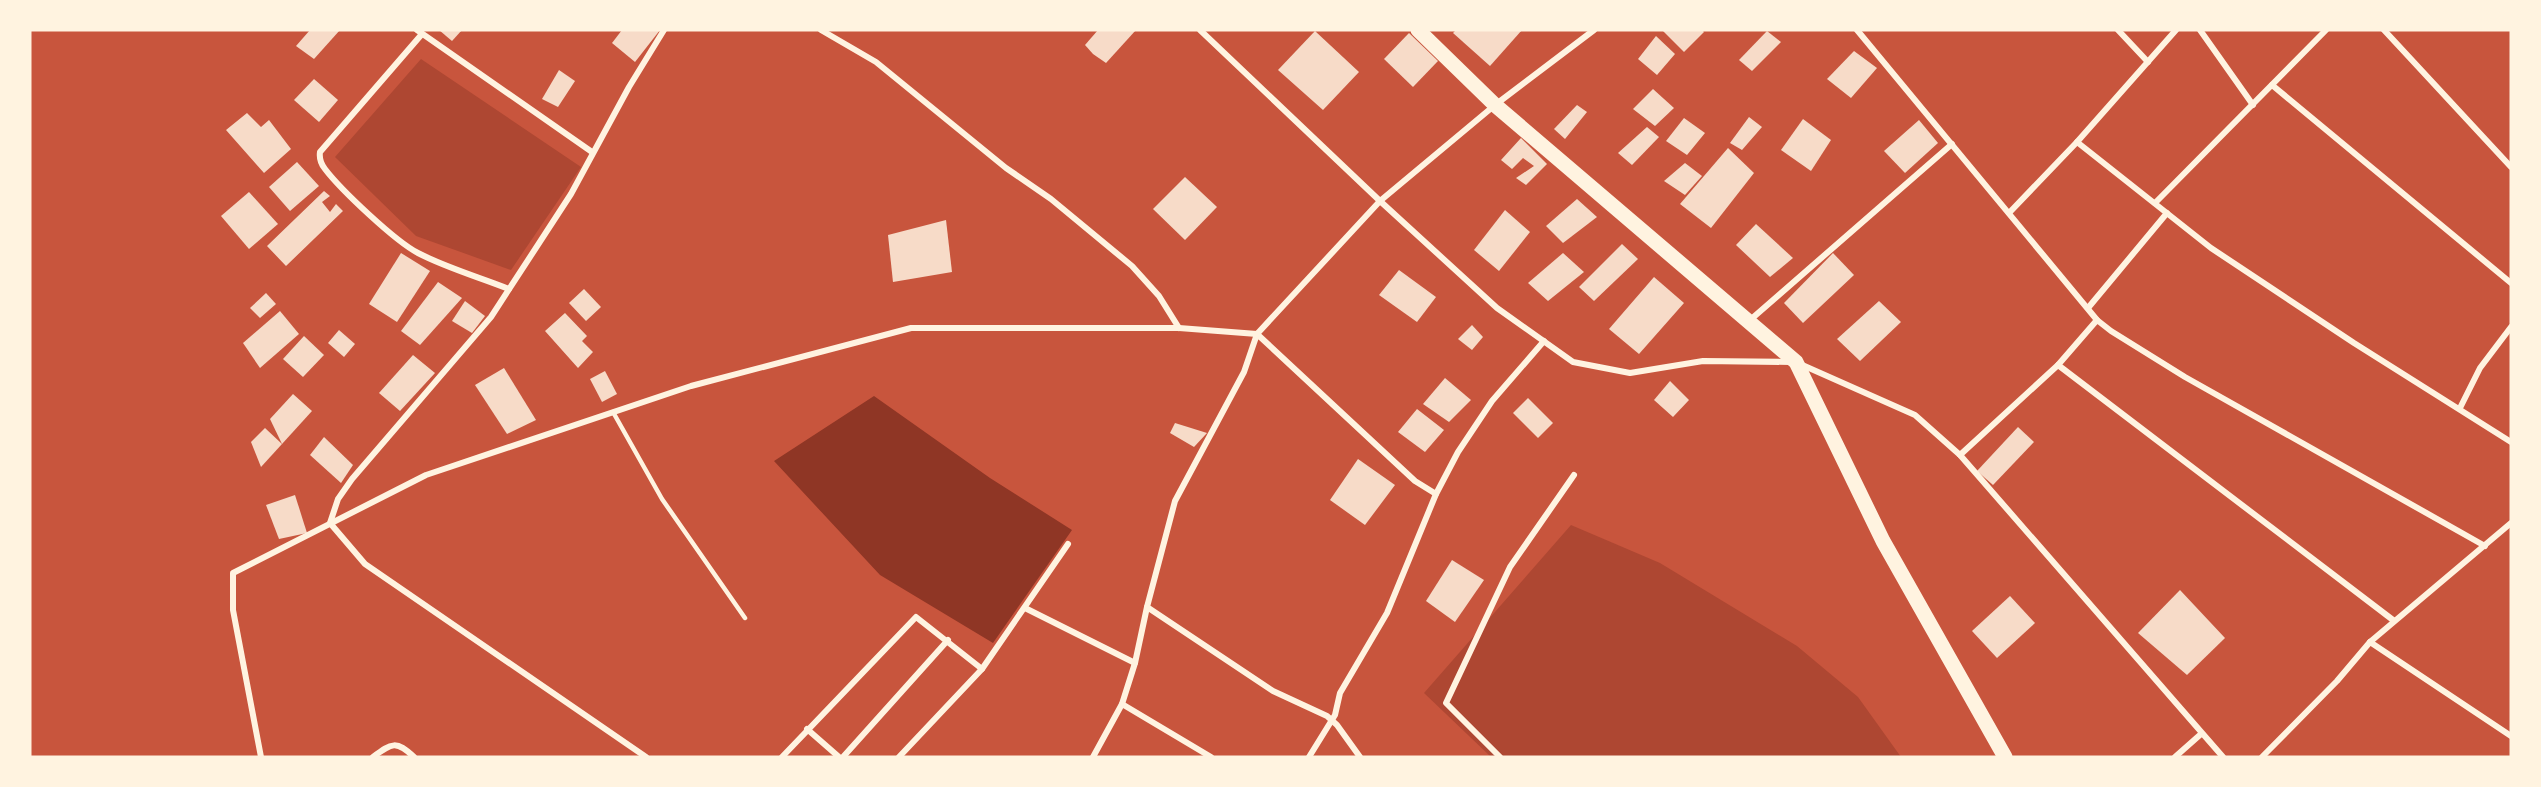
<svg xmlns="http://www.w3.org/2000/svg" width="2541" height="787" viewBox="0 0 2541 787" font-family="Poppins,sans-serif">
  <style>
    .green { fill: #ae4732 }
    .water { fill: #8f3625 }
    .building { fill: #f7dbc8 }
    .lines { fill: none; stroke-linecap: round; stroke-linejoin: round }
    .service { stroke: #fff3e0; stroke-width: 4.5 }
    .minor { stroke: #fff3e0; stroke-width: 6 }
    .primary { stroke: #fff3e0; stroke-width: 15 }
  </style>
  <rect width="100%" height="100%" fill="#c8553d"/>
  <!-- green -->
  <g class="green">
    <path d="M421 59 581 167 511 270 416 236 335 157Z"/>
    <path d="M1571 525 1660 563 1797 646 1858 697 1901 757H1491L1424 693Z"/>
  </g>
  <!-- water -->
  <path class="water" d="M874 396 990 478 1072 530 993 643 880 575 774 461Z"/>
  <!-- building -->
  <g class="building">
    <path d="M310 30H340L314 59 296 46Z"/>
    <path d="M439 30H462L452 41Z"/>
    <path d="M622 30H660L635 62 612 43Z"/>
    <path d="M1098 30H1136L1106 63 1093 54 1085 45Z"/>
    <path d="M1456 30H1522L1490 66 1453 33Z"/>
    <path d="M1662 30H1702L1704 32 1684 52Z"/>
    <path d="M1315 31 1359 72 1323 110 1278 70Z"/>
    <path d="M1767 31 1781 42 1752 71 1739 60Z"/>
    <path d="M1409 33 1438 61 1413 87 1384 59Z"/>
    <path d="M1656 36 1675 54 1657 75 1638 59Z"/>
    <path d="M1854 51 1877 68 1851 98 1827 79Z"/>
    <path d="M559 70 575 81 558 107 542 99Z"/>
    <path d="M314 79 338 100 319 122 294 100Z"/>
    <path d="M1653 89 1674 108 1655 126 1633 109Z"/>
    <path d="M1577 105 1587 112 1565 139 1554 129Z"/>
    <path d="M247 113 261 127 269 120 291 149 264 173 226 130Z"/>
    <path d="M1749 117 1762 127 1742 150 1730 143Z"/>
    <path d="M1684 118 1705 133 1687 155 1666 141Z"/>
    <path d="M1803 119 1831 140 1811 171 1781 150Z"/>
    <path d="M1919 120 1938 143 1905 173 1884 151Z"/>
    <path d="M1647 127 1659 137 1632 165 1618 153Z"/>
    <path d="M1521 138 1547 164 1526 185 1516 178 1534 166 1523 158 1512 169 1501 160Z"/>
    <path d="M1728 148 1754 173 1711 228 1680 204Z"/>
    <path d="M297 162 319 186 290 211 269 187Z"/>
    <path d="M1685 163 1702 176 1685 195 1664 181Z"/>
    <path d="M1185 177 1217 207 1185 240 1153 209Z"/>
    <path d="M324 191 330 196 322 202 330 212 336 204 343 211 286 266 267 246Z"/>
    <path d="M249 192 278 224 249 249 221 216Z"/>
    <path d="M1577 199 1597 217 1563 243 1546 226Z"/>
    <path d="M1505 210 1530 232 1499 271 1474 250Z"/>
    <path d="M946 220 952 272 893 282 888 235Z"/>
    <path d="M1756 224 1793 258 1770 277 1736 245Z"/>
    <path d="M1622 244 1638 259 1594 301 1579 287Z"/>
    <path d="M401 253 430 271 397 322 369 304Z"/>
    <path d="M1563 253 1584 272 1548 301 1528 283Z"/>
    <path d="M1833 253 1854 275 1803 323 1784 303Z"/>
    <path d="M1399 270 1436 297 1417 322 1379 295Z"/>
    <path d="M1654 277 1684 303 1639 354 1609 329Z"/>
    <path d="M438 282 462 298 420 345 401 331Z"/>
    <path d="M584 289 601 307 586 321 569 303Z"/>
    <path d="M266 293 276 304 260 318 250 308Z"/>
    <path d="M465 301 485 316 472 333 452 321Z"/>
    <path d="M1879 301 1901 322 1860 361 1837 339Z"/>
    <path d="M280 311 299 334 260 368 243 343Z"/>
    <path d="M565 313 587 336 582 341 593 352 578 368 545 331Z"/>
    <path d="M1472 325 1483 337 1472 350 1458 339Z"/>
    <path d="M339 330 355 344 344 357 328 343Z"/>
    <path d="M304 336 324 355 303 377 283 359Z"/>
    <path d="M413 355 435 373 400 411 379 393Z"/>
    <path d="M504 368 536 420 507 434 475 385Z"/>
    <path d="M605 371 617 394 602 402 590 379Z"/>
    <path d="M1445 378 1471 400 1449 422 1423 404Z"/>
    <path d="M1670 381 1689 400 1673 417 1654 400Z"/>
    <path d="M293 394 312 411 282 444 270 419Z"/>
    <path d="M1528 398 1553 423 1538 438 1513 413Z"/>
    <path d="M1417 409 1444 430 1425 452 1398 432Z"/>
    <path d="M1175 423 1207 433 1194 447 1170 433Z"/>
    <path d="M2018 427 2034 442 1993 485 1977 471Z"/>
    <path d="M265 428 282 444 261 467 251 442Z"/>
    <path d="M324 437 353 465 341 483 310 455Z"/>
    <path d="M1358 459 1395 485 1365 525 1330 500Z"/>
    <path d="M295 495 307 533 279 539 266 505Z"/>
    <path d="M1452 560 1484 580 1455 622 1426 601Z"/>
    <path d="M2180 590 2225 638 2187 675 2138 633Z"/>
    <path d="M2010 596 2035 623 1997 658 1972 631Z"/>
  </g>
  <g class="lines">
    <!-- service -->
    <path class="service" d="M613 412 662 499 745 618"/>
    <!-- minor -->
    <g class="minor">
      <path d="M417 30 592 152"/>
      <path d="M821 30 876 62 1006 168 1051 199 1132 266 1159 296 1179 328"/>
      <path d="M1200 30 1380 201 1497 308 1573 362 1630 373 1703 361 1791 362"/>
      <path d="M1857 30 2097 320"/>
      <path d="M2118 30 2148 62"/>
      <path d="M2176 30 2077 142 2211 248 2354 343 2511 442"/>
      <path d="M2200 30 2253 105"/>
      <path d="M2384 30 2511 167"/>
      <path d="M422 34 320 152C319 159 321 164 325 169 341 190 395 241 418 253 447 268 479 277 509 289"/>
      <path d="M2272 85 2511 283"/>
      <path d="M2155 203 2326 30"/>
      <path d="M2009 213 2077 142"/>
      <path d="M2088 308 2167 213"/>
      <path d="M1749 321 1952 144"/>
      <path d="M1800 364 1915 415 1960 455 2223 757"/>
      <path d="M2058 365 2393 620"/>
      <path d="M2460 408 2480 368 2511 327"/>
      <path d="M1960 455 2058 365 2097 320 2111 331 2185 377 2485 546"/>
      <path d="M1025 608 1135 663"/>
      <path d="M2370 642 2511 736"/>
      <path d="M1122 704 1211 757"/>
      <path d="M807 729 839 757"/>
      <path d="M261 757 233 610V573L426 475 691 386 911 328H1179L1257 334 1380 201 1495 105 1594 30"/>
      <path d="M373 757C392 743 396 740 414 757"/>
      <path d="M646 757 365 564 330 523 338 499 352 479 491 317 571 194 629 87 664 30"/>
      <path d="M782 757 916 617 982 669"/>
      <path d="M843 757 948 640"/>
      <path d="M899 757 982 669 1068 544"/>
      <path d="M1093 757 1122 704 1135 663 1147 607"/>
      <path d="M1309 757 1335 715 1340 693 1387 613 1436 494 1458 452 1492 401 1544 341"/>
      <path d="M1360 757 1337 725 1327 716 1273 691 1147 607 1175 501 1244 372 1257 334 1415 481 1436 494"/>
      <path d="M1500 757 1446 703 1510 567 1574 475"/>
      <path d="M2175 757 2201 734"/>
      <path d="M2262 757 2337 681 2370 642 2511 523"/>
    </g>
    <!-- primary -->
    <path class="primary" d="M1418 30 1495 105 1796 362 1883 541 2005 757"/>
  </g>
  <!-- border -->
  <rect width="2541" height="787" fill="none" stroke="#fff3e0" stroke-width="63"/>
</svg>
